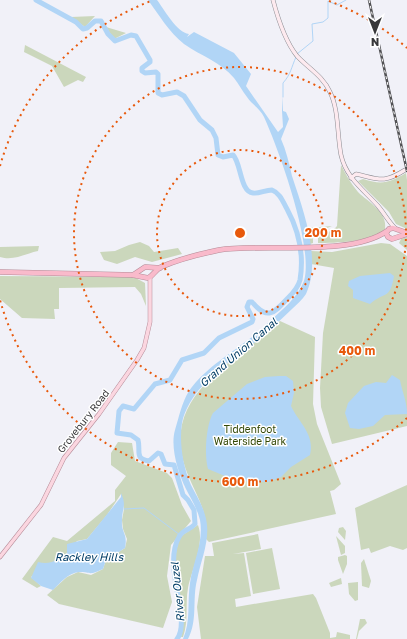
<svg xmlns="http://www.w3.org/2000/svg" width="407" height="639" viewBox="0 0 407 639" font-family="'Golos Text',sans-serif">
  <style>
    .green { fill: #cbd7bc }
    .water { fill: #b1d5f6 }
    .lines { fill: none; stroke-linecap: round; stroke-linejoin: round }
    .stream { stroke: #b1d5f6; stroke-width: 1 }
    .river { stroke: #b1d5f6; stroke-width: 5 }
    .secondary-casing { stroke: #8a8b91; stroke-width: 4.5 }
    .primary-casing { stroke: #b58c98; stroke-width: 4.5 }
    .highway-casing { stroke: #b58c98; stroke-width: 5.5 }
    .secondary { stroke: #fdeaef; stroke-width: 3.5 }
    .primary { stroke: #fbd6e0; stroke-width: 3.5 }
    .highway { stroke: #f9bacb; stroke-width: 4.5 }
    .rail-casing { stroke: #505053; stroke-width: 2.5 }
    .rail { stroke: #fff; stroke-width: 1; stroke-dasharray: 3; stroke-linecap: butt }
    .ring { fill: none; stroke: #e8590c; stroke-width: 2; stroke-dasharray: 2 4 }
    .labels { text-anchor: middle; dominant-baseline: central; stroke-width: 3; stroke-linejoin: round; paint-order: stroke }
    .street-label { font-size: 10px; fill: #38383a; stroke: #fff }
    .park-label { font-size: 10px; fill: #334806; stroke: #fff }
    .water-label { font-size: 11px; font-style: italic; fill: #023d66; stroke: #fff }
    .centre { fill: #e8590c; stroke: #fff; stroke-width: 2 }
    .ring-label { font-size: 12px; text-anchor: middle; font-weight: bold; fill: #e8590c; stroke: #fff; stroke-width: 3; stroke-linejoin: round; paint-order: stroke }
  </style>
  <rect width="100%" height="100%" fill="#f1f1f8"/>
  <!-- green -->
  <g class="green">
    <path d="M95 16 85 27 71 17Z"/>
    <path d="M106 27 126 33 114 39Z"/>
    <path d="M25 45 86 77 83 82 78 80 64 87 52 66 24 52Z"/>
    <path d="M341 165C346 175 351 184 358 192 368 202 388 212 385 229 374 242 334 243 318 243V238C323 232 332 233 337 226Z"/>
    <path d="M406 173 407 180V229L396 224 389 212 358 181 363 179C382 185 389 183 406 173Z"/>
    <path d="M332 226 313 234V243L310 244 307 228Z"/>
    <path d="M407 237V250L399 243 401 239Z"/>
    <path d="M140 242 149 246 154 252 178 248 182 254 152 262 135 257 117 264 104 260 100 252 115 251 129 245Z"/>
    <path d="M381 243 390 244 407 256V426L332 444 321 407 320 388 323 333 334 268 311 264V251L332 252Z"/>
    <path d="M39 246 38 251C24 254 14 261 0 257V247Z"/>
    <path d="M0 276 134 277 145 283 146 306 141 294 135 287 59 288V309H54L55 319 22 318 0 299Z"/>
    <path d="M280 321 315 337 313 404 317 424 341 484 334 490 330 491 336 514 209 542 206 539C209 510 194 493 185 467 161 394 236 362 280 321Z"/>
    <path d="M118 442 132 443 135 461 167 473 172 478 182 505 191 521 171 545 167 576 172 602 163 628 59 604 47 595 67 577 78 572 91 575 103 569 106 560 125 548 127 539 123 529 122 520 124 509 121 494 107 515 87 539 77 541 67 553 55 562 46 564 31 577 41 586 37 588 22 579 53 537 67 541 115 501V490L126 476 111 465V453Z"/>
    <path d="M407 485V548L403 550 390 546 371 553 369 548 361 550 355 508Z"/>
    <path d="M198 525C205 544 192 569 188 588 185 605 189 620 183 637H181L183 627 174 560 178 543 181 536Z"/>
    <path d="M343 527 346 531 345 540 338 532 339 528Z"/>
    <path d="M258 534 261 549 233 554 244 553 251 596 235 599 236 607 313 594 316 598 330 633V638L336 637 337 632 350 635V639H201L197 607 205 556H214L212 543Z"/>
    <path d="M336 536 345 546V553L341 555Z"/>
    <path d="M272 548 280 589 253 594 246 553Z"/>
    <path d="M345 555 347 556V564L343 574 338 560V557Z"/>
    <path d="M364 559 371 581 369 588 362 586 361 563Z"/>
    <path d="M341 578 342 584 331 587 329 583Z"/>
    <path d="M358 582V600L355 601 349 594 348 583Z"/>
    <path d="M360 619H365L367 623 359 631 357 639H354H356Z"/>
  </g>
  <!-- water -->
  <g class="water">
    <path d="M148 0H157C164 9 177 33 189 34L187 37 194 32 234 53 251 74 246 86 278 132 283 127 282 111 283 96V111L286 112 289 119 281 139C286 150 289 163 292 176 303 209 322 260 306 294 302 300 297 304 292 309 273 327 255 344 234 358 213 374 188 395 182 423 179 443 183 466 191 485 196 495 202 504 205 515 212 537 201 559 197 580 192 600 198 620 188 639H183C191 621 187 603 190 583 193 562 204 542 200 520 197 508 191 499 186 489 178 473 170 447 175 430 179 417 182 402 189 391 209 362 246 346 270 321 282 310 298 297 304 281 314 247 279 150 264 117 260 108 251 104 247 97 242 91 239 84 234 78 221 62 201 56 184 44 169 32 159 15 148 0Z"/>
    <path d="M390 273 394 276C390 300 385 291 370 304L353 298V290L348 286 349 281 360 276Z"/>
    <path d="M392 375 400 380C402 392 407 401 407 414L385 415 373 426 359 429 350 428 345 413 348 403 364 386 376 382 386 383Z"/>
    <path d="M279 376H286L293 381 294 393 291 406C299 423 315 434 310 455L291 467 281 477 268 482 237 481 208 469C204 455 206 425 213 413L247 384 265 377Z"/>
    <path d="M121 493C127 507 122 507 122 521 121 533 128 533 125 548L106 560 103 569C88 576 92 572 79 572 68 573 60 583 53 590L41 586 31 578 38 562C51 565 57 560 67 553V544L87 539 121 497Z"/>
  </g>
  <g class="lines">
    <!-- stream -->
    <g class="stream">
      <path d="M297 54 313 41 312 24 323 22 328 18V1L337 5 346 0"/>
      <path d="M283 97V83C291 74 291 68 296 57"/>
      <path d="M124 509 144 508 180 535"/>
    </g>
    <!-- river -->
    <path class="river" d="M36 0 76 22 83 29 87 28 95 21H101L108 34 115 41 131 35 136 36 150 60V62L142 68V71L145 73 156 72 158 74V93L162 95 177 92 184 96 200 120 212 130 216 138 218 155 223 157 233 155C241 162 240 192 253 193 259 194 265 190 272 190 280 193 283 202 287 209 299 231 304 256 300 280 298 288 293 293 288 298 274 313 268 321 252 302H249L247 307 253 319 252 322 219 338 204 353 182 360 170 380 155 384 134 409 123 406 119 411 117 433 131 435 138 440C141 451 134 459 149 461L158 453 161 454 165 464 174 465 183 495 188 500 194 510 195 524C190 530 182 530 179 537 162 566 192 620 177 639"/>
    <!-- secondary casing -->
    <g class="secondary-casing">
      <g id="secondary">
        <path d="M273 0C278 19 285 41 297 56 308 68 323 76 330 92 339 110 337 135 341 155 346 178 364 190 378 206 384 213 388 221 395 228"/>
        <path d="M351 178 356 174C379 179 383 184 405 170"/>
      </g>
    </g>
    <!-- primary casing -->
    <g class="primary-casing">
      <path id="primary" d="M0 557 41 505 64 458 99 414 137 360 144 348 150 322V278"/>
    </g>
    <!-- highway casing -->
    <g class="highway-casing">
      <g id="highway">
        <path d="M407 233 393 228 389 229 386 233 388 237 392 239 407 234"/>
        <path d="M0 272 133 275 148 278C153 276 155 270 161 267 179 259 200 254 219 250 265 243 350 257 387 231"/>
        <path d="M133 275 145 267 160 268"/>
      </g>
    </g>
    <!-- secondary -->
    <use href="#secondary" class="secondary"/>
    <!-- primary -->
    <use href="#primary" class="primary"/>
    <!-- highway -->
    <use href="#highway" class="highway"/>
    <!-- rail casing -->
    <g class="rail-casing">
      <path id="rail" d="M369 0 407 171"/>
    </g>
    <!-- rail -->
    <use href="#rail" class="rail"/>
  </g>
  <!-- distance rings -->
  <g class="ring">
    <circle cx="240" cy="233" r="83"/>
    <circle cx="240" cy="233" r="166"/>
    <path d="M407 418A249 249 0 0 1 0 300M0 166A249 249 0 0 1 151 1M329 1A249 249 0 0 1 407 48"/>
  </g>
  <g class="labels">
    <!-- street labels -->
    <g class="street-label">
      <text transform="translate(83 421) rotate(-52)">Grovebury Road</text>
    </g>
    <!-- park labels -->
    <g class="park-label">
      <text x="250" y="429">Tiddenfoot<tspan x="250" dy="12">Waterside Park</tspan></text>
    </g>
    <!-- water labels -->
    <g class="water-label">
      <text transform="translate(238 352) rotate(-41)">Grand Union Canal</text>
      <text x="89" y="556">Rackley Hills</text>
      <text transform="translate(177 592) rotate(-96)">River Ouzel</text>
    </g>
  </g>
  <circle cx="240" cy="233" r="6" class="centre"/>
  <g class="ring-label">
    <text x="323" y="237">200 m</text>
    <text x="357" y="355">400 m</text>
    <text x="240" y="486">600 m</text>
  </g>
  <!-- north arrow -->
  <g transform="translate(375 32) rotate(180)" stroke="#ffffff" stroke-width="3" paint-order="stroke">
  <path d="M0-3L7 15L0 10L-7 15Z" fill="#38383a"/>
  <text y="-6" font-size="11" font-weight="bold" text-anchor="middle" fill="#38383a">N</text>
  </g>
</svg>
